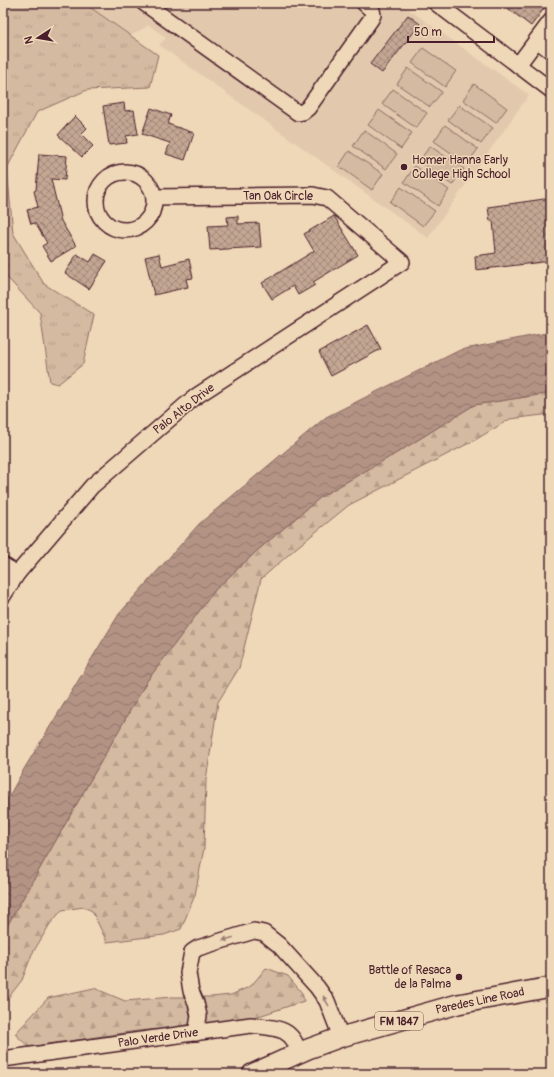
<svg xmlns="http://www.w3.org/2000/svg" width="554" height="1077" viewBox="0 0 554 1077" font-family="Pangolin,sans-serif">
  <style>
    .built { fill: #e2c9ad }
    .grass { fill: url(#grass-tufts); stroke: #8f6c66 }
    .forest { fill: url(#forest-firs); stroke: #8f6c66 }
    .pitch { fill: #d4baa0; stroke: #8f6c66 }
    .water { fill: url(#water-waves); stroke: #896560 }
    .building { fill: url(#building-cross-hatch); stroke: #4a1f2b }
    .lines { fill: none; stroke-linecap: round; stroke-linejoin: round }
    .minor-casing { stroke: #4a1f2b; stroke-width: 18 }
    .major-casing { stroke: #4a1f2b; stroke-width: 22 }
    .minor { stroke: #efd8b8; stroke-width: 15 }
    .major { stroke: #efd8b8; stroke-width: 19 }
    .oneway { fill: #9c7c72 }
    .poi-dot { fill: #4a1f2b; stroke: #efd8b8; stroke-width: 1.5 }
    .labels { text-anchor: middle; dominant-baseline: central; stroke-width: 3; stroke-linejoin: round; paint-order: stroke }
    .shield { fill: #efd8b8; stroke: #7c5655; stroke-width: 1 }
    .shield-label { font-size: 11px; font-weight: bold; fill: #4a1f2b }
    .poi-label { font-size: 12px; fill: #4a1f2b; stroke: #efd8b8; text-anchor: start }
    .street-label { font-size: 12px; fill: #4a1f2b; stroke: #efd8b8 }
  </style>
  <defs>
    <pattern id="grass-tufts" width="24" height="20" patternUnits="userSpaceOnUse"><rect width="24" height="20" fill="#d4baa0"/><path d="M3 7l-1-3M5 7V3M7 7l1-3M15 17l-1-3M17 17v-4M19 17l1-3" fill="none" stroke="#b89f8a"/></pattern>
    <pattern id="forest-firs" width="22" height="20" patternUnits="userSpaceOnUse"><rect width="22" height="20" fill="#d4baa0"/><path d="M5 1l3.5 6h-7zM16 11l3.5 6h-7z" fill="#b89f8a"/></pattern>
    <pattern id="water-waves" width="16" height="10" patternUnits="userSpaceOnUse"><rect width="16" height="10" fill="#b39384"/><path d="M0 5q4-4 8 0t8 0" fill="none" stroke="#94776c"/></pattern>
    <pattern id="building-cross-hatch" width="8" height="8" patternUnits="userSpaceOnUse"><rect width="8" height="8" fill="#c3a793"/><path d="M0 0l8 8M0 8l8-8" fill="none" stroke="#a08778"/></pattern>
  </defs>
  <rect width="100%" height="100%" fill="#efd8b8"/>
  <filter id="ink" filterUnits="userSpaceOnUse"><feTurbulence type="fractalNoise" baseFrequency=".025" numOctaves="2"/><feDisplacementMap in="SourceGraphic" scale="8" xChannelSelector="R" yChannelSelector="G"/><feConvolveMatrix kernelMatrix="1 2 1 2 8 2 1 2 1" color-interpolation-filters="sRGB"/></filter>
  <g filter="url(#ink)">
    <!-- built -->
    <path class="built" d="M85 3H400L529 95 428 238 159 45 166 38 149 25 131 36Z"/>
    <!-- grass -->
    <path class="grass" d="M3 3H84L158 55 150 87 87 90 37 112 7 168 13 233 44 284 94 315 83 364 58 384 50 382 40 313 3 273V113L6 110 3 97Z"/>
    <!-- forest -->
    <g class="forest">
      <path d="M551 393V414L510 419 475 440 349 505 296 548 261 579 239 668 218 702 206 780 204 848 195 895 181 929 164 935 107 942 92 911 84 907 62 910 50 924 32 954 22 980 5 1002 3 1011V933L147 681 215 590 258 550 322 496 400 451 474 405Z"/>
      <path d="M266 968 288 976 302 993 304 1001 241 1022 137 1031 29 1047 15 1034 48 998 94 988 125 1001 172 997H211L231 995 251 986Z"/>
    </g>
    <!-- pitch -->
    <g class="pitch">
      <path d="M423 48 456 71 445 87 412 63Z"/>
      <path d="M408 68 442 92 430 107 397 84Z"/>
      <path d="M474 84 507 108 496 123 463 100Z"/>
      <path d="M393 89 427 113 416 128 382 104Z"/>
      <path d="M459 105 493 128 481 144 448 120Z"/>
      <path d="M379 110 412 133 401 149 368 125Z"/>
      <path d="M445 125 478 149 467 164 434 141Z"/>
      <path d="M364 130 397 154 386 169 353 146Z"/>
      <path d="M430 146 464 169 452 185 419 161Z"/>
      <path d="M349 151 383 174 372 190 339 166Z"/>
      <path d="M415 166 449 190 438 206 404 182Z"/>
      <path d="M401 187 435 211 423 226 390 202Z"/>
    </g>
    <!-- water -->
    <path class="water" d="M551 332V393L474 405 400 451 322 496 258 550 215 590 147 681 3 933V807L24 769 119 614 199 524 326 417 460 350Z"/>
    <!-- building -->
    <g class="building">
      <path d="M501 3H548L531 26Z"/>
      <path d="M408 15 420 24 382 73 370 64Z"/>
      <path d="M124 103 125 111 134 110 138 134 126 136 127 143 109 145 103 106Z"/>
      <path d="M151 108 171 115 168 124 194 133 185 160 166 154 170 143 142 134Z"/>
      <path d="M75 116 87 128 81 134 93 146 82 157 58 135Z"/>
      <path d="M39 154 67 156 65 180 51 179 61 221 76 246 51 261 42 246 47 243 35 223 31 224 27 210 38 207 34 191 36 190Z"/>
      <path d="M551 198V213H549L551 228V261L476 270 475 256 496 253 493 221H490L488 207Z"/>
      <path d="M238 216V224L259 223 261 247 210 250 208 226 228 225 227 217Z"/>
      <path d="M334 216 358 255 313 282 315 285 298 295 293 286 272 299 262 283 314 251 304 234Z"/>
      <path d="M77 254 90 262 95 254 107 261 89 289 65 273Z"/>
      <path d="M159 254 162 266 189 259 193 278 186 279 188 287 154 295 145 257Z"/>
      <path d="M368 325 381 349 331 376 319 352Z"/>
    </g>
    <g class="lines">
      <!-- minor casing -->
      <g class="minor-casing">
        <g id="minor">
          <path d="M144 3 298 113 303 112 308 108 371 19 373 15 372 10 364 3"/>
          <path d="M436 3 551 90"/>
          <path d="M537 40 551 51"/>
          <path d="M518 65 551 21"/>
          <circle cx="125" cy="201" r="29"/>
          <path d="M3 565 17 574"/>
          <path d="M3 596 17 574 92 486 195 397 402 262 327 198 313 195 154 197"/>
          <path d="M196 1033 199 1016 196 1003 191 991 188 973 192 952 198 948 254 931 264 933 279 945 317 987 327 1001 341 1037"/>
          <path d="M3 1059 251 1025C274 1028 292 1026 299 1053"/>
        </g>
      </g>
      <!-- major casing -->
      <g class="major-casing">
        <path id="major" d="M252 1074 308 1049 341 1037 458 1004 551 987"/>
      </g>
      <!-- minor -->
      <use href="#minor" class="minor"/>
      <!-- major -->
      <use href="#major" class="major"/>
    </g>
    <!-- one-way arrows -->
    <defs><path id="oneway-solid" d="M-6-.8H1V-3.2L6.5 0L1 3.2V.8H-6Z"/></defs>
    <g class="oneway">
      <use href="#oneway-solid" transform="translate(228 939) rotate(164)"/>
      <use href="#oneway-solid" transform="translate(326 1001) rotate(-120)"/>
    </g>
  </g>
  <!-- markers -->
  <g class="poi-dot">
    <circle cx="404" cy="167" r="4"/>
    <circle cx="459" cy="977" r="4"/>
  </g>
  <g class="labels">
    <!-- shield labels -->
    <rect class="shield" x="375" y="1012" width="48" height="18" rx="3"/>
    <g class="shield-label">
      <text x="399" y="1021">FM 1847</text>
    </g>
    <!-- poi labels -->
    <g class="poi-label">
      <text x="412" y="160">Homer Hanna Early<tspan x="412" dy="14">College High School</tspan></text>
      <text x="451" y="970" text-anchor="end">Battle of Resaca<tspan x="451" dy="14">de la Palma</tspan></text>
    </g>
    <!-- street labels -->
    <g class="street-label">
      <text x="278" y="196">Tan Oak Circle</text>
      <text transform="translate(184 409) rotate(-38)">Palo Alto Drive</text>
      <text transform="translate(480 1001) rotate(-12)">Paredes Line Road</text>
      <text transform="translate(158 1038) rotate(-8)">Palo Verde Drive</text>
    </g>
  </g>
  <!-- margin -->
  <rect width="554" height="1077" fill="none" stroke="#efd8b8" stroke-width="16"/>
  <rect x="8" y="8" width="538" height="1061" fill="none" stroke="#4a1f2b" stroke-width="1.5" filter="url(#ink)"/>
  <!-- north arrow -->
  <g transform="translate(38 38) rotate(258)" stroke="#efd8b8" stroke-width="3" paint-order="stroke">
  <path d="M0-3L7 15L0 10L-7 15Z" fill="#4a1f2b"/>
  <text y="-6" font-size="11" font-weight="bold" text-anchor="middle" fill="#4a1f2b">N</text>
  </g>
  <!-- scale -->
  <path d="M408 36v6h86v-6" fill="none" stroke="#4a1f2b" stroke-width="2"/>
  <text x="414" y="36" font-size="12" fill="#4a1f2b" stroke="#efd8b8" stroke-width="3" paint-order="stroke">50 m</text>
</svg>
